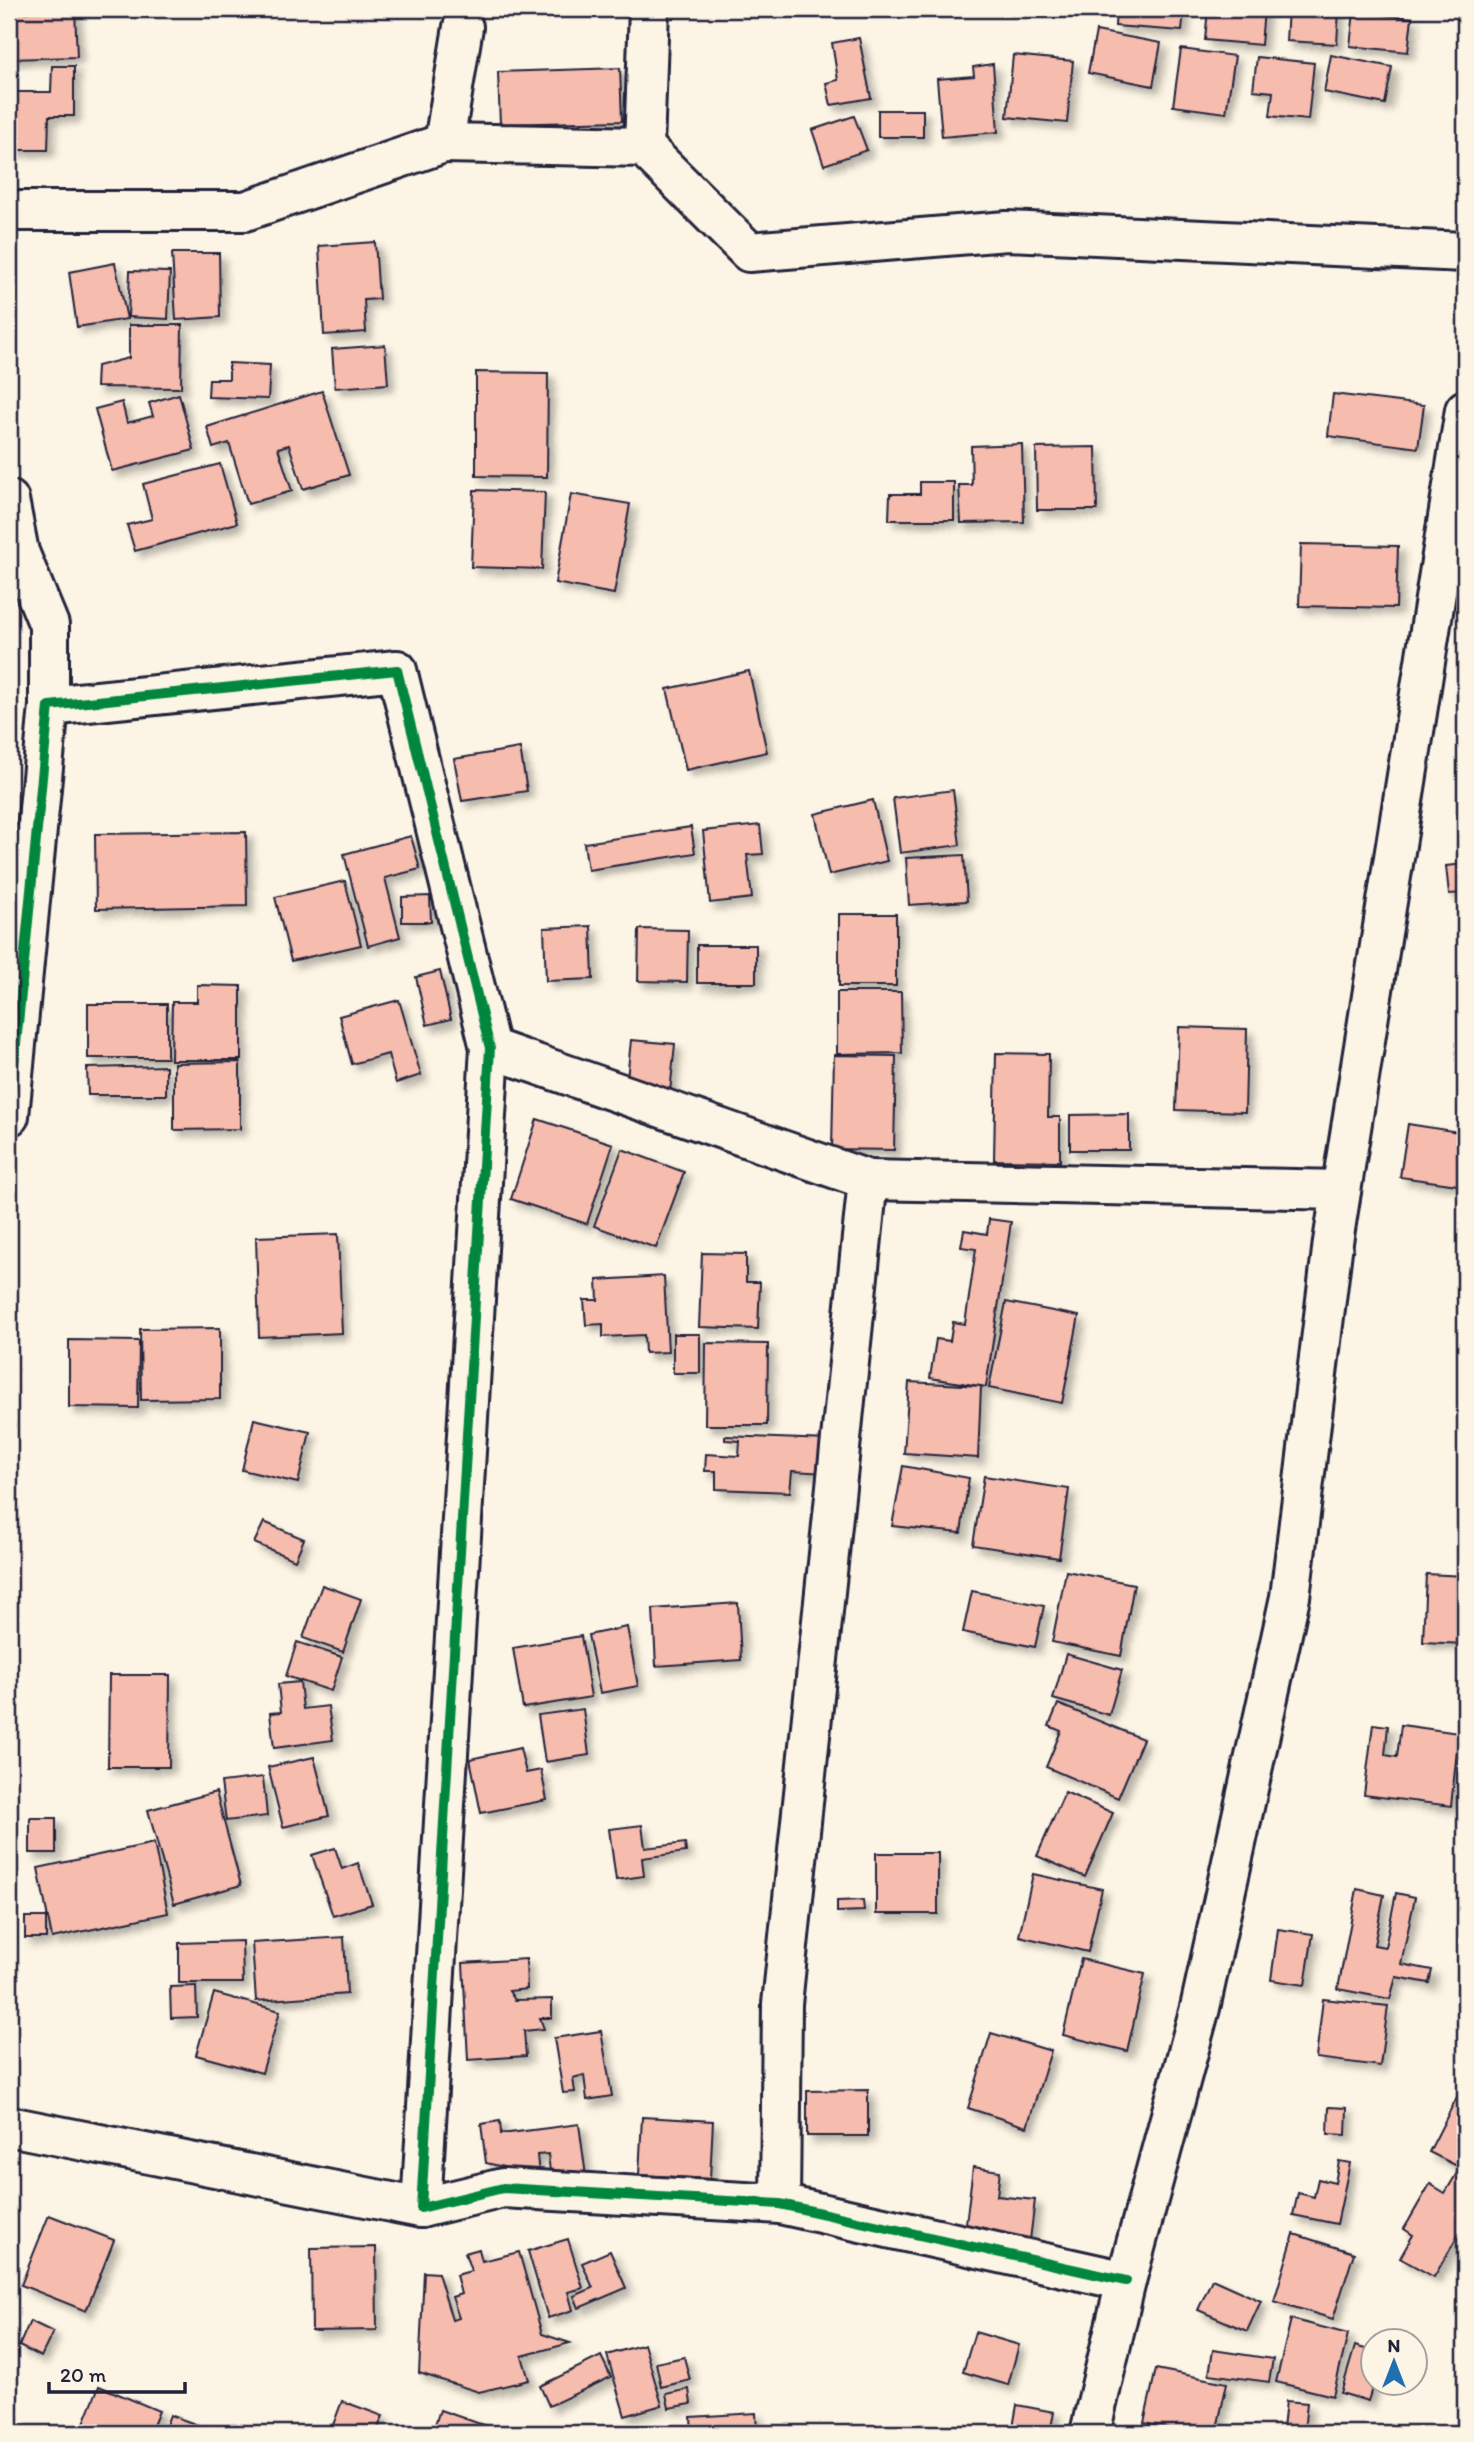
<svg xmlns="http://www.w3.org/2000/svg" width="1474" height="2442" viewBox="0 0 1474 2442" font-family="Itim,sans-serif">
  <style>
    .building { fill: #f6bcae; stroke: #22223b; stroke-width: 2; filter: url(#shadow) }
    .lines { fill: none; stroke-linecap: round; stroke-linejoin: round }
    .street-casing { stroke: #22223b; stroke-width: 44 }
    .street { stroke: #fcf5e5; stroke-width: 38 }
    .cycleway-casing { stroke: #fcf5e5; stroke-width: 15 }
    .cycleway { stroke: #00873e; stroke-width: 10 }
  </style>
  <defs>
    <filter id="shadow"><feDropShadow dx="6" dy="6" stdDeviation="3.5" flood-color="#0004"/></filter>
  </defs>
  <rect width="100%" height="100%" fill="#fcf5e5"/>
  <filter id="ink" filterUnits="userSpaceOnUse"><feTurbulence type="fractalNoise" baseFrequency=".0143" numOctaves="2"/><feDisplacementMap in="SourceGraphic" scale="14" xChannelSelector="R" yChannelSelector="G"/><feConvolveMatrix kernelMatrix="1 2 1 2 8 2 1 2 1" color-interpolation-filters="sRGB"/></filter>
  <g filter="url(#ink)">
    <!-- building -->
    <g class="building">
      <path d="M1116 9H1184L1182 31 1115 26Z"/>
      <path d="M1208 9H1264L1261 45 1205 40Z"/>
      <path d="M1288 9H1339L1337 44 1286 41Z"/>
      <path d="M75 10 77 57 9 59V13Z"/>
      <path d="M1354 12 1412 18 1408 52 1350 46Z"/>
      <path d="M1096 31 1161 43 1153 86 1088 73Z"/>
      <path d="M859 38 871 98 831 105 826 83 838 80 832 43Z"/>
      <path d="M1181 49 1235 56 1226 113 1173 106Z"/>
      <path d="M1013 55 1073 61 1067 123 1007 117Z"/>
      <path d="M1331 55 1392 67 1385 104 1324 92Z"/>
      <path d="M1257 57 1314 63 1308 120 1270 116 1273 92 1253 90Z"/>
      <path d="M993 64 998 132 942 137 937 79 974 76 973 67Z"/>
      <path d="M52 66H74V116H49L48 150H9L10 92H51Z"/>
      <path d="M620 68 622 121 500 124 498 72Z"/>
      <rect x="878" y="110" width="45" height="27"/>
      <path d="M854 116 867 150 824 165 812 130Z"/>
      <path d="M375 242 379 299 364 300 366 332 324 335 319 246Z"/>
      <path d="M172 253H219L220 317 176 320Z"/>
      <path d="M115 263 127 319 77 327 69 272Z"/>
      <path d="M130 271 170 272 168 319 128 317Z"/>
      <path d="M129 325H182L181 388 96 387 97 366 129 358Z"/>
      <path d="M385 345 388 384 335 388 332 349Z"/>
      <path d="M229 363 270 365 268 399 208 397 209 379H229Z"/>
      <path d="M476 372 548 373 547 477 476 476Z"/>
      <path d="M322 391 349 475 303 489 289 445 278 448 292 491 248 504 229 443 213 448 207 427Z"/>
      <path d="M179 394 194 450 112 471 95 409 122 402 127 423 153 416 149 403Z"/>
      <path d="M1333 394 1424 405 1418 448 1328 436Z"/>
      <path d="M1022 444 1024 522 961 523 959 485H972L971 446Z"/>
      <path d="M1096 447 1097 510H1037L1036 448Z"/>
      <path d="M220 464 237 523 135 551 127 525 152 519 143 484Z"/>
      <path d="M920 482H954V520H889L890 494H920Z"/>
      <path d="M474 490 545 492 542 569 471 567Z"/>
      <path d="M571 494 630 504 614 594 555 583Z"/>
      <path d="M1301 544 1398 546 1396 608 1299 606Z"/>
      <path d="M749 671 767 752 686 770 667 689Z"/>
      <path d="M520 748 527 791 462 801 454 759Z"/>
      <path d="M953 790 960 845 900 853 893 798Z"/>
      <path d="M873 800 887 861 829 875 815 814Z"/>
      <path d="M760 825 763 854 747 855 752 898 710 903 703 831Z"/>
      <path d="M691 827 695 853 588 870 584 843Z"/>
      <path d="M246 832 247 906 96 909 95 834Z"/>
      <path d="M411 836 420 869 385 878 400 937 368 946 344 854Z"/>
      <path d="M964 855 967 901 909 905 906 858Z"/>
      <path d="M1465 864V893L1449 894 1446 866Z"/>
      <path d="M345 881 361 945 291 961 275 897Z"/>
      <path d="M430 896 431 922H402V897Z"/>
      <rect x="839" y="914" width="57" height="72"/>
      <path d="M591 926 593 979 546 981 544 928Z"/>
      <path d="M639 929 688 930 687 982 638 981Z"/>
      <rect x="697" y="945" width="59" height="38"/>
      <path d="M440 971 451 1019 427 1025 416 977Z"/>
      <path d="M197 985 241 986V1060H171L172 1002H197Z"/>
      <path d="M837 992H901L902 1053 837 1054Z"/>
      <path d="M399 1000 421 1075 396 1083 388 1054 352 1064 339 1016Z"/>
      <rect x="88" y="1004" width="79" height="54"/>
      <path d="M1179 1027 1247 1029 1245 1112 1176 1110Z"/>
      <path d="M631 1040 675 1044 669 1102 625 1099Z"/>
      <path d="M996 1053 1049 1054 1048 1117H1060V1161L994 1160Z"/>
      <path d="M834 1055 896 1056 894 1150 832 1149Z"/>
      <path d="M240 1062V1129L174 1130V1063Z"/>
      <path d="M166 1066V1095H88L87 1068Z"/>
      <path d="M1129 1114V1150H1070V1115Z"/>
      <path d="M537 1119 613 1144 587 1224 511 1199Z"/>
      <path d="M1408 1124 1465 1133V1186L1400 1177Z"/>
      <path d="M622 1149 684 1172 656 1248 594 1226Z"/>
      <path d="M989 1219 1011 1222 986 1387 930 1378 936 1339 950 1341 953 1322 965 1324 976 1249 961 1247 964 1230 987 1234Z"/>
      <path d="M338 1234 342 1333 259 1337 256 1237Z"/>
      <path d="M702 1253 746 1254V1282H760L758 1329 699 1327Z"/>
      <path d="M664 1276 668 1352 645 1353 644 1335 603 1337V1324L586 1325 584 1300H598L597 1280Z"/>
      <path d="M1006 1302 1079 1316 1062 1403 989 1388Z"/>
      <path d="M220 1328V1399L141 1400 140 1329Z"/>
      <rect x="673" y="1334" width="27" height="39"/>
      <path d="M69 1340 139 1341 138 1408 69 1407Z"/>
      <path d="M706 1343 768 1344 767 1425H705Z"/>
      <path d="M909 1382 981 1386 978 1458 904 1453Z"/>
      <path d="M254 1419 310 1432 298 1483 242 1470Z"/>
      <path d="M725 1436 829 1440 827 1473 792 1471 790 1492 716 1489V1471H705L706 1454 739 1456 740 1441 725 1440Z"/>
      <path d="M903 1466 969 1478 961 1533 892 1526Z"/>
      <path d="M984 1476 1069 1489 1059 1558 973 1545Z"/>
      <path d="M264 1522 304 1539 295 1560 254 1543Z"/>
      <path d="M1066 1571 1134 1584 1121 1656 1052 1642Z"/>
      <path d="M1426 1574 1465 1576V1644L1423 1642Z"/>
      <path d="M322 1585 361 1599 343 1652 303 1638Z"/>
      <path d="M972 1591 1044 1606 1035 1647 963 1632Z"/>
      <path d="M738 1603 741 1660 656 1666 653 1609Z"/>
      <path d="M627 1627 638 1686 600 1693 588 1635Z"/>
      <path d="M581 1636 591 1697 523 1708 513 1648Z"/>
      <path d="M297 1642 342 1657 331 1691 286 1676Z"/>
      <path d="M1066 1654 1122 1670 1109 1715 1053 1699Z"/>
      <path d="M109 1675H170L169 1767H108Z"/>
      <path d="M300 1682 303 1709 328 1706 333 1740 274 1748 270 1713 281 1712 278 1684Z"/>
      <path d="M1058 1704 1143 1739 1118 1798 1046 1767 1061 1731 1049 1726Z"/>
      <path d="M583 1709 589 1755 545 1762 538 1715Z"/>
      <path d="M1373 1724 1388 1726 1385 1755 1397 1757 1401 1725 1459 1733 1451 1806 1364 1795Z"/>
      <path d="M520 1748 526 1773 541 1770 547 1800 481 1813 470 1759Z"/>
      <path d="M314 1757 329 1816 283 1827 268 1767Z"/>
      <path d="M263 1777 267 1816 226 1821 221 1782Z"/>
      <path d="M216 1792 241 1885 174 1904 148 1810Z"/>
      <path d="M1065 1792 1113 1813 1085 1877 1037 1856Z"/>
      <rect x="30" y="1818" width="26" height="35"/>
      <path d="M642 1825 645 1848 685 1843 686 1852 642 1858 644 1876 616 1880 609 1829Z"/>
      <path d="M154 1843 168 1913 52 1938 38 1868Z"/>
      <path d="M335 1848 342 1869 358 1863 372 1904 333 1916 312 1855Z"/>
      <rect x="876" y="1853" width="62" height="61"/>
      <path d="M1033 1874 1102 1889 1088 1952 1019 1936Z"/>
      <path d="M1357 1889 1384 1895 1374 1945 1385 1947 1396 1893 1415 1897 1401 1964 1432 1970 1429 1983 1396 1977 1390 1999 1338 1989Z"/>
      <path d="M863 1900 864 1911 837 1912V1901Z"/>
      <rect x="25" y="1917" width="21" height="21"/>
      <path d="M1278 1929 1313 1934 1305 1985 1271 1980Z"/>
      <path d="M344 1937 347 1994 256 2001 252 1943Z"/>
      <path d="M242 1941 243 1983H179V1943Z"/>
      <path d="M526 1959 527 1989 509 1991 515 2000 552 1999V2018H540L544 2029 524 2031 526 2056 468 2060 463 1963Z"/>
      <path d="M1081 1959 1145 1974 1127 2051 1063 2035Z"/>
      <path d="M196 1986 197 2017 171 2018 170 1987Z"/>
      <path d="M214 1993 280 2011 262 2073 196 2055Z"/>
      <path d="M1323 1999 1388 2006 1380 2066 1316 2058Z"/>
      <path d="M601 2031 612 2096 587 2100 584 2075 573 2078 575 2092 563 2093 554 2038Z"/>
      <path d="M991 2033 1051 2051 1027 2127 968 2108Z"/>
      <path d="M868 2090V2136H807V2091Z"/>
      <path d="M1459 2093 1465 2096V2170L1429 2152Z"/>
      <path d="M1329 2107 1347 2108 1346 2135 1328 2134Z"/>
      <path d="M642 2117 713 2121 710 2179 639 2175Z"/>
      <path d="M500 2121 501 2134 579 2124 586 2176 551 2180 548 2154 537 2155 539 2175 486 2163 481 2124Z"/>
      <path d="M1339 2161 1350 2163 1337 2224 1293 2215 1298 2193 1314 2197 1318 2179 1335 2183Z"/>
      <path d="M973 2167 1000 2171 997 2196 1035 2200 1030 2240 965 2232Z"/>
      <path d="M1457 2173 1465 2178V2224L1434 2277 1400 2258 1413 2235 1404 2229 1430 2184 1445 2193Z"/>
      <path d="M49 2215 114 2240 86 2311 21 2285Z"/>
      <path d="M1294 2234 1354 2253 1333 2319 1274 2301Z"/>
      <path d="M568 2239 583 2288 568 2292 573 2310 548 2318 528 2251Z"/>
      <path d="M376 2247 377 2330 312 2331 311 2248Z"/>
      <path d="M479 2249 482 2261 519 2252 542 2334 570 2343 522 2356 529 2380 479 2392 419 2373 424 2272 438 2273 452 2320 459 2318 452 2297 461 2294 456 2275 471 2271 465 2253Z"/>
      <path d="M610 2251 626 2288 579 2308 574 2296 593 2288 582 2263Z"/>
      <path d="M1212 2279 1261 2301 1247 2331 1198 2310Z"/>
      <path d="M1291 2319 1348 2334 1333 2396 1276 2382Z"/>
      <path d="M30 2321 53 2332 41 2357 19 2346Z"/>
      <path d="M975 2332 1019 2345 1008 2385 963 2372Z"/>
      <path d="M644 2344 662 2405 625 2416 607 2355Z"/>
      <path d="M1355 2346 1372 2351 1374 2382 1368 2401 1341 2393Z"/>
      <path d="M1213 2350 1273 2359 1269 2382 1209 2374Z"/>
      <path d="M601 2356 611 2377 549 2406 540 2386Z"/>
      <path d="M684 2357 690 2380 661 2387 656 2363Z"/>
      <path d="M1156 2369 1227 2383 1216 2433H1191L1144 2423Z"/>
      <path d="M99 2386 159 2411 150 2433H80Z"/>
      <path d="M689 2389 691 2404 669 2408 666 2394Z"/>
      <path d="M342 2401 383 2416 376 2433H330Z"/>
      <path d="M1286 2401 1307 2403 1304 2431 1283 2429Z"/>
      <path d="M1017 2405 1054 2412 1050 2433H1012Z"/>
      <path d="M440 2410 495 2429 493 2433H432Z"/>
      <path d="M756 2413 757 2433H692L691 2417Z"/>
      <path d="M170 2415 220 2433H163Z"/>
    </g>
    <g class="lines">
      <!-- street casing -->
      <g class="street-casing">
        <g id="street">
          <path d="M444 143 644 147 749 252 1007 231 1465 252"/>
          <path d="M644 147 649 9"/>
          <path d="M9 211H245L444 143 463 27"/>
          <path d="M9 500 19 552 49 625V706"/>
          <path d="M490 1048 868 1180 782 2004 780 2204"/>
          <path d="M9 1116 49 706 397 670 490 1048 421 2208 503 2188 780 2204 1126 2281"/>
          <path d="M868 1180 1341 1190"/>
          <path d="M9 2126 421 2208"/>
          <path d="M1090 2433 1126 2281 1200 2008 1290 1597 1333 1242 1465 410"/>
        </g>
      </g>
      <!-- street -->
      <use href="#street" class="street"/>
      <!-- cycleway casing -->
      <g class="cycleway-casing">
        <path id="cycleway" d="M9 1116 49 706 397 670 490 1048 421 2208 503 2188 780 2204 1126 2281"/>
      </g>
      <!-- cycleway -->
      <use href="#cycleway" class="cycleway"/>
    </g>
  </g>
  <!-- margin -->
  <rect width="1474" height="2442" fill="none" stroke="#fcf5e5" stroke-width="35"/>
  <rect x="18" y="18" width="1439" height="2407" fill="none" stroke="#22223b" stroke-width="2.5" filter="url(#ink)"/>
  <!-- north arrow -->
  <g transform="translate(1394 2362)"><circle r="33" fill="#fcf5e5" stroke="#a5a1a1" stroke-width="2"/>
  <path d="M0-5L12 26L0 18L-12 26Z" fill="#1f6fb2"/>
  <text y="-10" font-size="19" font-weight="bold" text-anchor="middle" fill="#22223b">N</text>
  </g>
  <!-- scale -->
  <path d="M49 2382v10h136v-10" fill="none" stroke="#22223b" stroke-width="3.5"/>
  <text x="60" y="2382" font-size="21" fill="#22223b" stroke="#fcf5e5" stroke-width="5" paint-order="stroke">20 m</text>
</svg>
